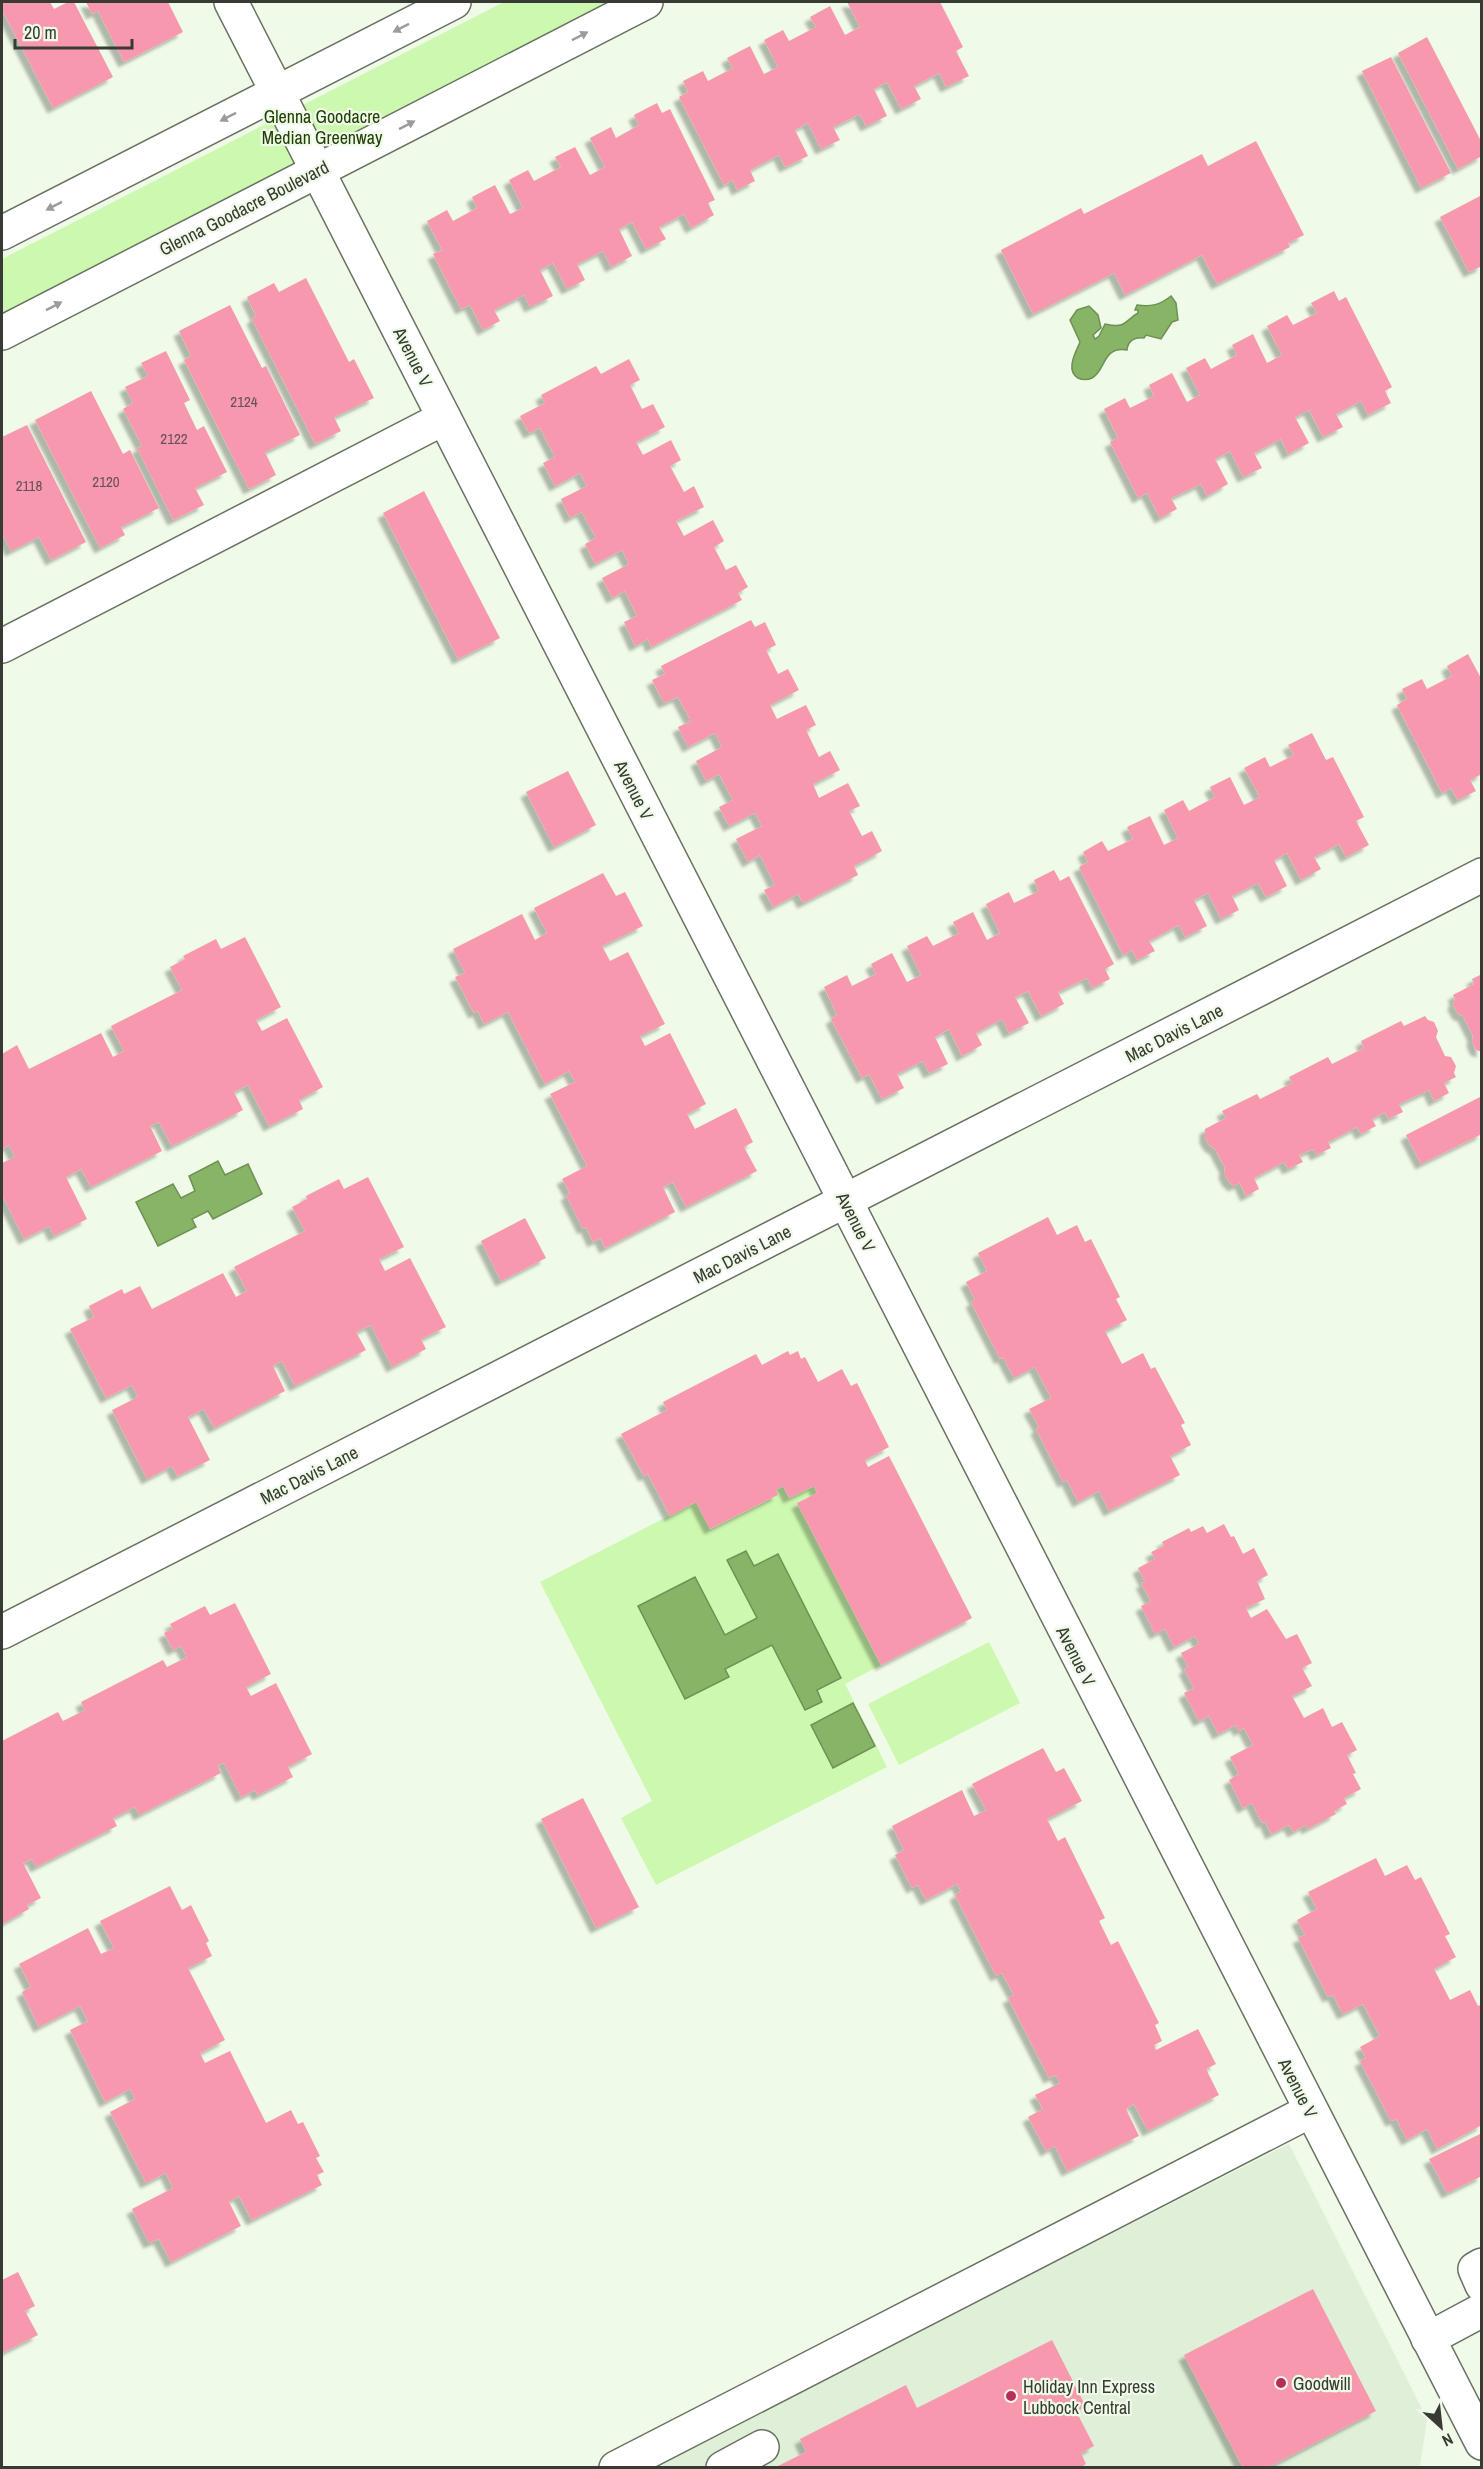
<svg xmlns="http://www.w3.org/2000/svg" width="1483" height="2469" viewBox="0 0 1483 2469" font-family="'Archivo Narrow',sans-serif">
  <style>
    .built { fill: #e0efd7 }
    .green { fill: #cdf8af }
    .water { fill: #87b465; stroke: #6f9056; stroke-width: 1.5 }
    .building { fill: #f898ae; filter: url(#shadow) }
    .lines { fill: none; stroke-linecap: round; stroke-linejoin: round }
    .minor-casing { stroke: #697263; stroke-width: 36 }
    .minor { stroke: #fff; stroke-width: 33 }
    .oneway { fill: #9b9d9a }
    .poi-dot { fill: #ba2c5d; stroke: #effae8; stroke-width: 2 }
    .labels { text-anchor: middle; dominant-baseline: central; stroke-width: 4.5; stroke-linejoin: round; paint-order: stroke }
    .number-label { font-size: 15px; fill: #675252 }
    .park-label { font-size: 18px; fill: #223f04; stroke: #effae8 }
    .street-label { font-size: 18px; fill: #373b34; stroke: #effae8 }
    .poi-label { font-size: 18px; fill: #373b34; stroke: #effae8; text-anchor: start }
  </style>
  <defs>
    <filter id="shadow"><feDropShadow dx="-5.5" dy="5.5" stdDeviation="1.5" flood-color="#0004"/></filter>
  </defs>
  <rect width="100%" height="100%" fill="#effae8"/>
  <!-- built -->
  <path class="built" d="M1289 2144 1427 2419 1420 2467 649 2468Z"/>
  <!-- green -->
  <g class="green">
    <path d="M504 2H625L2 321V259Z"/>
    <path d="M783 1486 789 1498 814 1486 817 1493 797 1503 881 1665 845 1684 887 1767 656 1885 621 1818 652 1801 540 1582 696 1502 711 1529 778 1495 776 1490Z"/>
    <path d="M989 1642 1020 1703 899 1765 868 1704Z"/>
  </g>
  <!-- water -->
  <g class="water">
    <path d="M1171 296 1176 303 1178 320 1172 322 1161 339 1146 335 1144 338C1135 337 1128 340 1127 350 1102 346 1106 371 1092 378 1088 380 1082 380 1078 378 1065 370 1076 352 1080 342L1070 320 1077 310 1089 306 1098 315 1101 328 1093 335 1095 339 1099 336 1105 324C1127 329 1124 321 1138 313V310H1135L1137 305C1151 307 1160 305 1171 296Z"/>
    <path d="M218 1161 225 1175 248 1164 262 1194 213 1219 208 1211 192 1219 196 1227 158 1246 136 1202 173 1184 181 1198 195 1191 189 1176Z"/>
    <path d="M746 1551 754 1566 778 1554 841 1678 817 1690 822 1702 805 1710 772 1645 725 1669 729 1677 685 1699 638 1606 695 1577 725 1635 757 1618 727 1560Z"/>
    <path d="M853 1703 875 1746 833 1768 811 1725Z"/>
  </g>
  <!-- building -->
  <g class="building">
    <path d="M2 2H50L54 9 68 2H74L113 77 53 108 2 10Z"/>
    <path d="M86 2H168L183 32 124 62 98 11 92 14Z"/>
    <path d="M847 2H940L963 47 956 51 969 76 946 87 939 73 914 86 921 99 901 109 887 82 874 89 887 116 866 126 860 114 833 127 840 140 821 149 808 123 795 130 808 156 785 167 779 155 750 170 755 181 737 190 733 180 724 185 679 97 688 92 683 81 703 71 708 81 733 68 727 58 750 46 764 74 778 67 764 40 783 30 789 41 816 27 810 17 830 6 845 35 860 27Z"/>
    <path d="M1427 37 1482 143V156L1458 169 1398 53Z"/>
    <path d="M1391 57 1451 173 1421 188 1362 71Z"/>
    <path d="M657 103 662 113 670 109 715 200 708 203 714 215 691 228 684 214 659 227 666 239 646 249 632 222 619 229 632 256 611 267 603 251 577 264 585 280 567 289 553 263 540 270 553 296 530 307 524 295 494 310 500 321 483 330 470 305 461 309 433 254 442 250 427 221 447 210 453 221 477 208 472 197 495 185 510 214 523 208 509 180 528 170 534 181 561 167 555 157 575 147 590 175 605 167 590 138 611 127 616 138 639 125 634 115Z"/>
    <path d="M1256 141 1304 235 1288 243 1290 247 1217 284 1202 255 1125 295 1114 273 1033 314 1001 250 1081 208 1084 214 1202 154 1208 166Z"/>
    <path d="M1482 195V266L1469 272 1440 217Z"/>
    <path d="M306 278 349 362 354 359 374 398 334 417 341 431 315 444 252 319 256 316 247 297 274 283 279 292Z"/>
    <path d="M1334 291 1339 301 1346 297 1392 387 1385 391 1391 403 1368 415 1361 401 1336 414 1343 427 1323 437 1309 410 1295 417 1309 443 1288 454 1281 439 1254 453 1262 468 1243 477 1230 451 1215 459 1228 484 1207 496 1201 484 1171 498 1177 509 1160 518 1147 493 1138 498 1110 442 1118 438 1104 409 1125 398 1130 408 1154 396 1149 385 1172 373 1187 402 1200 395 1186 368 1205 358 1211 369 1237 355 1232 345 1253 334 1267 363 1282 355 1267 326 1287 315 1293 325 1317 313 1311 303Z"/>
    <path d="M230 305 262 368 266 366 300 435 265 452 276 475 249 489 184 360 191 356 179 331Z"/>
    <path d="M166 351 190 400 184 403 197 430 204 426 227 472 195 488 204 505 173 520 137 448 142 446 123 409 133 403 125 387 148 376 141 363Z"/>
    <path d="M629 359 640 380 630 385 642 409 653 404 665 427 636 442 643 455 671 440 681 460 670 466 684 492 694 486 704 507 676 521 684 536 713 520 724 541 714 547 726 570 736 565 748 587 738 593 742 600 651 647 648 639 635 646 624 622 637 616 625 591 612 598 602 578 629 564 622 550 595 564 585 544 596 538 582 512 570 518 561 499 587 486 580 473 555 486 543 463 555 457 540 428 529 433 520 416 545 403 541 395 596 366 601 374Z"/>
    <path d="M91 391 123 454 130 450 159 508 121 527 125 535 100 548 35 420Z"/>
    <path d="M27 425 86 542 51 560 39 537 11 551 2 533V437Z"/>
    <path d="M424 491 500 638 458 659 383 513Z"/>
    <path d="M751 620 755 627 765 622 776 645 766 650 778 674 788 669 799 690 770 705 777 719 806 705 816 725 806 730 819 757 830 751 840 770 813 784 819 798 848 783 860 806 849 811 862 836 872 831 882 851 854 866 858 875 803 903 798 894 773 907 764 890 775 885 760 855 748 862 736 839 762 826 755 813 729 826 719 807 733 800 719 774 706 781 696 761 722 747 715 733 688 747 678 727 691 721 678 697 664 703 652 680 665 674 661 666Z"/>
    <path d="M1468 654 1482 680V774L1470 780 1476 791 1458 800 1451 788 1442 793 1397 705 1407 699 1402 689 1422 679 1427 689 1452 676 1447 666Z"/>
    <path d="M1312 733 1326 760 1333 757 1364 817 1356 821 1369 845 1346 857 1339 844 1314 857 1321 869 1301 880 1287 853 1274 860 1287 886 1266 897 1258 883 1232 896 1239 910 1221 919 1208 893 1194 900 1207 926 1185 937 1179 925 1149 941 1155 951 1137 960 1132 950 1123 955 1079 867 1088 862 1083 852 1102 841 1108 851 1133 839 1127 827 1150 816 1164 845 1178 838 1164 810 1183 800 1189 811 1215 797 1210 787 1230 777 1244 805 1260 797 1244 768 1265 757 1270 767 1294 755 1288 745Z"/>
    <path d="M568 771 596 825 554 847 526 792Z"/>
    <path d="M1054 870 1060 881 1069 876 1114 964 1105 969 1110 979 1092 988 1087 978 1058 992 1064 1004 1041 1016 1028 991 1015 997 1029 1023 1009 1033 1002 1019 976 1033 982 1045 962 1056 949 1029 935 1037 948 1064 929 1073 923 1061 897 1074 904 1088 882 1099 869 1074 862 1078 831 1019 837 1015 824 987 847 975 852 986 876 974 871 964 892 953 907 982 921 975 907 946 927 936 933 946 959 933 953 922 973 912 987 940 1000 933 986 904 1009 892 1014 903 1039 891 1034 880Z"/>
    <path d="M603 873 616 896 625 892 643 926 602 946 610 961 628 952 665 1024 640 1036 645 1046 670 1033 706 1104 687 1114 695 1129 736 1108 753 1142 744 1147 757 1171 686 1207 673 1182 663 1187 675 1212 605 1248 600 1238 593 1242 586 1227 583 1229 566 1195 570 1193 562 1179 587 1166 550 1094 575 1082 569 1071 545 1084 508 1012 484 1024 478 1011 474 1013 455 977 465 973 453 949 522 914 535 940 547 933 534 908Z"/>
    <path d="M245 937 281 1007 256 1020 262 1031 287 1018 323 1087 299 1100 303 1109 269 1126 248 1085 234 1092 243 1110 172 1146 159 1122 150 1126 162 1151 91 1187 81 1169 66 1177 87 1219 54 1236 49 1226 24 1239 2 1195V1163L15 1157 9 1145 2 1149V1054L17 1045 29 1069 101 1033 113 1057 124 1051 111 1026 182 990 170 967 185 959 183 956 216 939 221 949Z"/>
    <path d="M1482 974V1052L1476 1050 1472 1041 1473 1036 1463 1016 1458 1014 1453 1005 1455 999 1453 995 1474 984 1472 979Z"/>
    <path d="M1425 1016 1428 1020 1434 1022 1438 1031 1436 1037 1445 1056 1451 1057 1456 1066 1454 1073 1456 1077 1444 1083 1449 1093 1434 1101 1429 1090 1399 1104 1403 1112 1388 1119 1385 1112 1372 1119 1376 1126 1361 1134 1357 1127 1328 1142 1331 1148 1316 1155 1313 1149 1299 1155 1303 1162 1288 1169 1284 1162 1254 1178 1259 1189 1246 1196 1240 1183 1234 1186 1228 1181 1224 1173 1225 1168 1215 1149 1210 1146 1205 1138V1129L1226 1118 1222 1111 1257 1094 1260 1099 1292 1083 1289 1077 1328 1057 1332 1064 1364 1048 1361 1041 1401 1021 1404 1026Z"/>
    <path d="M1482 1096V1134L1421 1164 1406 1135Z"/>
    <path d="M368 1177 404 1247 379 1259 385 1271 410 1258 446 1327 421 1339 426 1349 392 1367 371 1325 356 1332 366 1350 295 1386 282 1361 273 1366 285 1391 214 1428 204 1409 188 1417 210 1460 177 1476 172 1466 147 1479 112 1410 138 1397 132 1385 106 1398 70 1329 94 1317 89 1306 122 1289 124 1294 140 1286 152 1309 223 1273 236 1297 247 1291 234 1267 305 1231 292 1207 307 1199 306 1196 339 1179 344 1189Z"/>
    <path d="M1048 1217 1057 1235 1077 1225 1085 1242 1091 1239 1120 1297 1116 1299 1127 1320 1105 1331 1122 1364 1143 1353 1151 1369 1155 1367 1185 1423 1181 1425 1191 1445 1170 1456 1180 1475 1109 1511 1099 1491 1078 1502 1067 1480 1063 1482 1036 1429 1039 1427 1029 1409 1051 1398 1035 1367 1014 1378 1003 1357 1000 1359 971 1302 975 1300 966 1282 987 1271 978 1253Z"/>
    <path d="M525 1218 546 1258 501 1281 481 1241Z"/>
    <path d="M788 1351 790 1355 798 1351 801 1359 805 1357 818 1382 842 1369 851 1386 857 1383 889 1447 865 1460 868 1467 889 1456 972 1618 881 1665 797 1503 817 1493 814 1486 789 1498 783 1486 776 1490 778 1495 710 1529 696 1502 670 1516 648 1474 644 1476 621 1434 667 1410 663 1402 756 1354 762 1365Z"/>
    <path d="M1224 1524 1231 1537 1234 1536 1243 1554 1254 1548 1268 1575 1257 1581 1265 1599 1246 1608 1251 1618 1267 1609 1286 1639 1297 1634 1312 1663 1302 1668 1312 1686 1292 1696 1304 1718 1323 1708 1332 1727 1342 1722 1357 1750 1347 1755 1356 1773 1353 1774 1361 1789 1344 1798 1347 1804 1334 1811 1336 1814 1307 1829 1306 1825 1293 1832 1289 1825 1271 1834 1265 1821 1262 1823 1252 1803 1243 1808 1229 1780 1239 1774 1230 1757 1253 1745 1244 1728 1239 1731 1236 1725 1218 1734 1209 1716 1199 1721 1184 1693 1194 1688 1184 1669 1188 1667 1181 1653 1199 1644 1195 1636 1174 1647 1165 1629 1155 1634 1141 1606 1151 1601 1141 1583 1145 1582 1138 1568 1155 1559 1151 1552 1164 1546 1162 1542 1189 1528 1191 1532 1203 1526 1207 1533Z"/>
    <path d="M235 1603 271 1674 246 1687 251 1696 276 1683 312 1754 288 1767 293 1777 258 1795 255 1790 241 1797 224 1763 217 1766 221 1773 139 1815 135 1807 113 1818 117 1826 36 1867 32 1859 23 1863 41 1898 27 1905 29 1909 2 1924V1741L58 1712 63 1721 85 1710 81 1702 163 1660 167 1667 187 1657 181 1646 173 1650 164 1633 173 1629 170 1624 205 1606 210 1615Z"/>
    <path d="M1043 1748 1056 1772 1064 1768 1082 1801 1047 1819 1058 1841 1065 1837 1105 1918 1099 1921 1111 1945 1118 1941 1159 2023 1155 2025 1162 2041 1154 2045 1156 2050 1198 2029 1216 2064 1206 2069 1219 2095 1148 2131 1134 2104 1126 2109 1139 2136 1067 2171 1055 2146 1046 2151 1028 2117 1043 2109 1035 2095 1060 2083 1056 2075 1049 2078 1008 1998 1014 1995 1002 1973 996 1976 955 1895 961 1891 957 1884 926 1900 918 1885 912 1888 895 1855 904 1850 892 1826 962 1790 974 1816 986 1810 972 1784Z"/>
    <path d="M583 1798 639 1907 596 1928 541 1819Z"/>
    <path d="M1376 1858 1385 1876 1407 1865 1415 1880 1421 1877 1450 1934 1445 1936 1456 1957 1434 1969 1450 2000 1470 1990 1478 2006 1482 2004V2125L1437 2149 1427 2129 1407 2140 1396 2119 1391 2121 1360 2061 1366 2058 1360 2047 1380 2036 1363 2004 1343 2014 1333 1995 1328 1997 1298 1938 1305 1935 1297 1920 1317 1909 1308 1892Z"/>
    <path d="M170 1886 182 1910 191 1905 209 1941 206 1943 212 1956 188 1968 225 2040 200 2053 205 2063 230 2051 266 2123 291 2110 298 2124 303 2122 320 2156 316 2158 324 2172 317 2175 322 2185 252 2220 239 2196 229 2202 241 2226 171 2262 159 2239 149 2243 132 2209 173 2188 166 2173 146 2183 110 2112 135 2099 130 2089 105 2102 70 2030 88 2021 80 2006 39 2027 22 1992 31 1987 19 1964 88 1928 101 1954 114 1948 100 1921Z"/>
    <path d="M1482 2133V2176L1447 2193 1429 2159Z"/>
    <path d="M18 2272 35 2306 25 2311 38 2335 2 2353V2280Z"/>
    <path d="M1313 2289 1376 2411 1267 2468H1243L1184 2355Z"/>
    <path d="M1052 2340 1086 2407 1076 2411 1094 2446 1081 2453 1086 2464 1079 2468H774L806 2452 800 2439 906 2385 917 2408Z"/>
  </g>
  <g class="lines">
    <!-- minor casing -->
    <g class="minor-casing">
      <g id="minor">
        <path d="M231 2C648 815 1061 1631 1482 2443"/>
        <path d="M2 233 454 2"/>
        <path d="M2 333 646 2"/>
        <path d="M2 646 444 418"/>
        <path d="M2 1632 1482 875"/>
        <path d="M1482 2265 1475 2269 1482 2285"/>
        <path d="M1428 2339 1482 2310"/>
        <path d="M616 2468 1310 2111"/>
        <path d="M723 2468 762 2447"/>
      </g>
    </g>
    <!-- minor -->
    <use href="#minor" class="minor"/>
  </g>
  <!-- one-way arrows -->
  <defs><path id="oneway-solid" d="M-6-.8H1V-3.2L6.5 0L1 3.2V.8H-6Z" transform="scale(1.5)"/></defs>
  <g class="oneway">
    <use href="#oneway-solid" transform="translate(401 28) rotate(153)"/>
    <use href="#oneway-solid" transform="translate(580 36) rotate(-27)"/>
    <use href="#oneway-solid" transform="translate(228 117) rotate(153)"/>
    <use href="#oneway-solid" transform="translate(407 125) rotate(-27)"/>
    <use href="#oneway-solid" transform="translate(54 206) rotate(153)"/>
    <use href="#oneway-solid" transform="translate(54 306) rotate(-27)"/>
  </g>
  <!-- markers -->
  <g class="poi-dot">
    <circle cx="1281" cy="2383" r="6"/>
    <circle cx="1011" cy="2396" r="6"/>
  </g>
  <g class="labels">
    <!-- number labels -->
    <g class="number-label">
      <text x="244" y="401">2124</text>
      <text x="174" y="438">2122</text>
      <text x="106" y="481">2120</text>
      <text x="29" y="485">2118</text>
    </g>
    <!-- park labels -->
    <g class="park-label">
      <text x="322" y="116">Glenna Goodacre<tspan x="322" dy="21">Median Greenway</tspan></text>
    </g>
    <!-- street labels -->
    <g class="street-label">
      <text transform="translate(244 208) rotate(-27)">Glenna Goodacre Boulevard</text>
      <text transform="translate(413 357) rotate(63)">Avenue V</text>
      <text transform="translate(634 790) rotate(63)">Avenue V</text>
      <text transform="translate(1174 1033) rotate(-27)">Mac Davis Lane</text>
      <text transform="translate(856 1222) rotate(63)">Avenue V</text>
      <text transform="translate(742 1254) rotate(-27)">Mac Davis Lane</text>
      <text transform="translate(309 1475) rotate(-27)">Mac Davis Lane</text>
      <text transform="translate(1076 1656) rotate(63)">Avenue V</text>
      <text transform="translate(1298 2088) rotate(63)">Avenue V</text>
    </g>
    <!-- poi labels -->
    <g class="poi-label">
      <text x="1293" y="2383">Goodwill</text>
      <text x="1023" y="2386">Holiday Inn Express<tspan x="1023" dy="21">Lubbock Central</tspan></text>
    </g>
  </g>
  <!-- border -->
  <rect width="1483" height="2469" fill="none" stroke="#373b34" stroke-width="6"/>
  <!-- north arrow -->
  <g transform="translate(1441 2427) rotate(153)" stroke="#effae8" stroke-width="4.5" paint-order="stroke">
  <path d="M0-4.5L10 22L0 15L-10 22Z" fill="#373b34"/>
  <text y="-9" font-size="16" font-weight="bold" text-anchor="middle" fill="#373b34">N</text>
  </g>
  <!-- scale -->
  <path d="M15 39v9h117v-9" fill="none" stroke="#373b34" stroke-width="3"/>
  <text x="24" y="39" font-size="18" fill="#373b34" stroke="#effae8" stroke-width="4.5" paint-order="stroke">20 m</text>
</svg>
